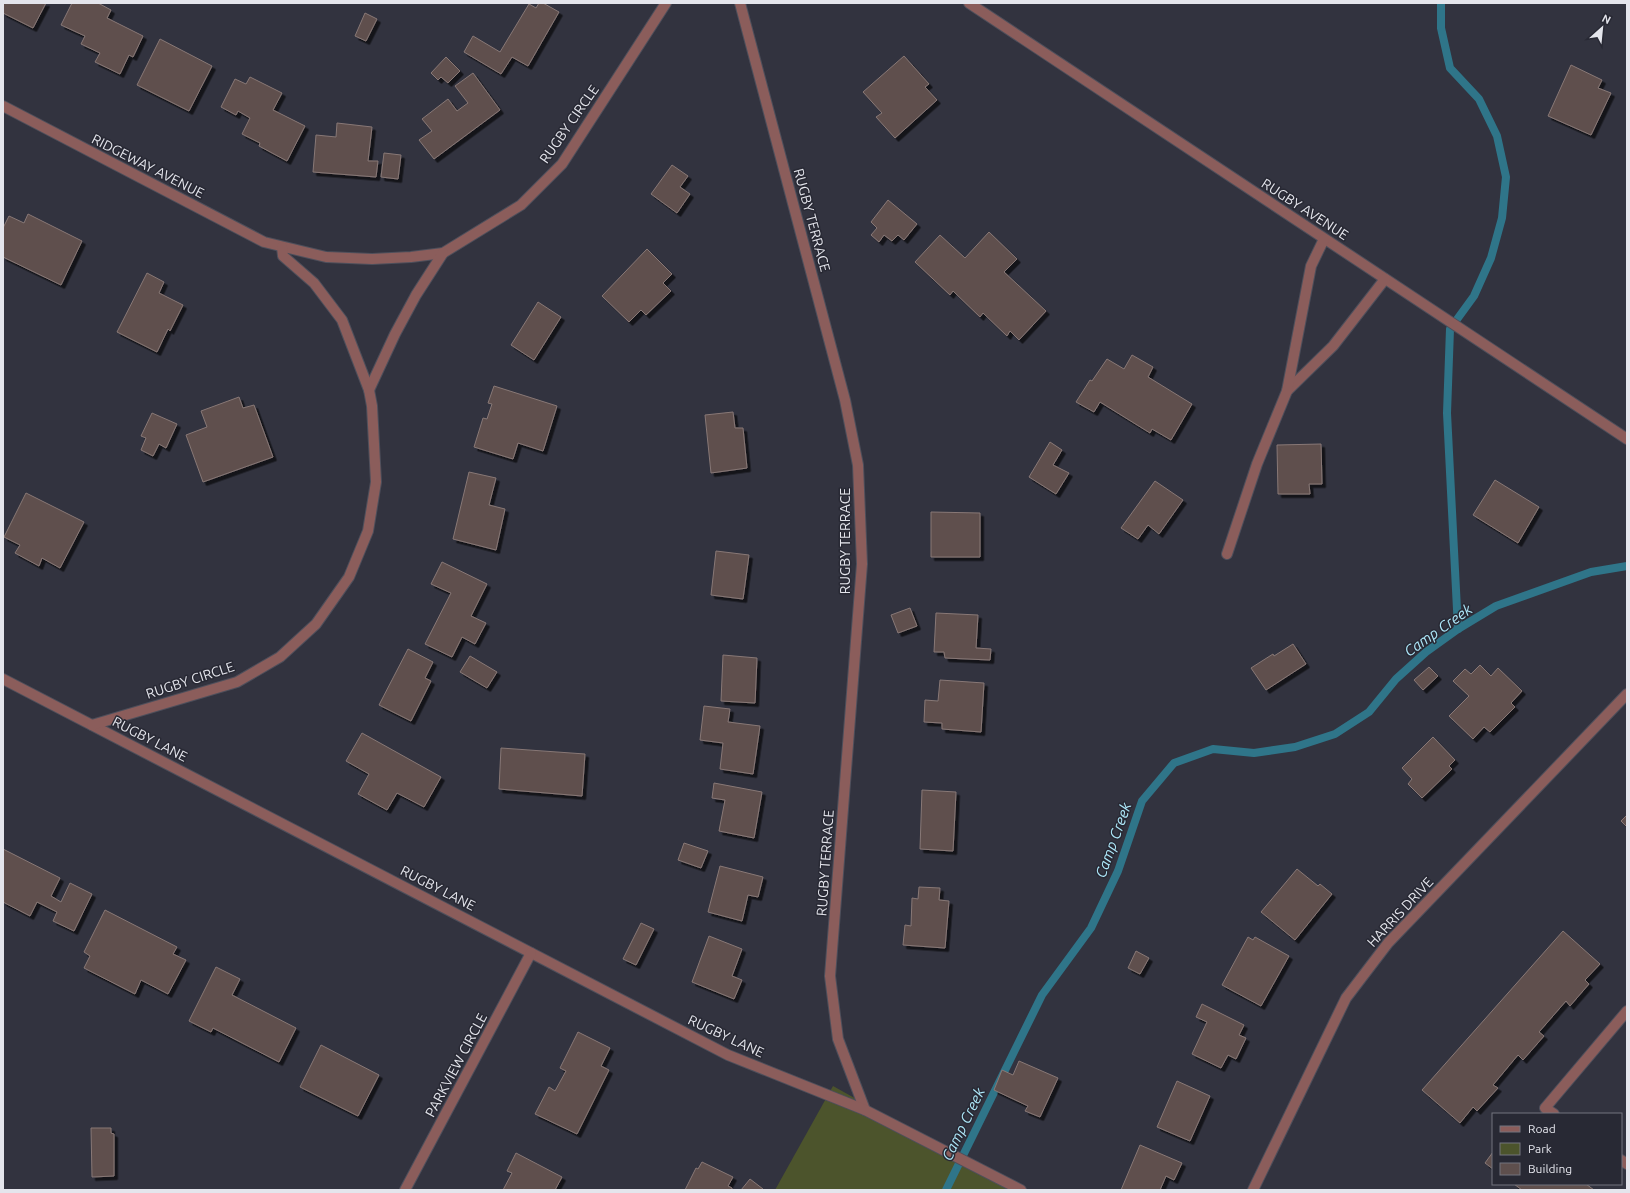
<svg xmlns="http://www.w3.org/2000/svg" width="1630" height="1193" viewBox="0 0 1630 1193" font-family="Ubuntu,sans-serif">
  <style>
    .green { fill: #4c542c }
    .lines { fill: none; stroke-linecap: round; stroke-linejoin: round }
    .stream { stroke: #2f7589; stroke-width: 8 }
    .building { fill: #5e4f4d; stroke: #887876; filter: url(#shadow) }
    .minor-casing { stroke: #4e4f5b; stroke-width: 12 }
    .minor { stroke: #8b5d5b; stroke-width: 10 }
    .labels { text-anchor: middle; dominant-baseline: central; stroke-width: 3; stroke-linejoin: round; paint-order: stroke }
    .street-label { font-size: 14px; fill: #e4e5ec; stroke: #282934 }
    .water-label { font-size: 15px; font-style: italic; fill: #aee8fa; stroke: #282934 }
  </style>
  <defs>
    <filter id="shadow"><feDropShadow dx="3.5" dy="3.5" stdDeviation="0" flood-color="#0009"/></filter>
  </defs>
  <rect width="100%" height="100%" fill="#32333f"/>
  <!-- green -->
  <path class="green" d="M833 1086 1020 1190H775Z"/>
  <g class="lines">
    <!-- stream -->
    <g class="stream">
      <path d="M1441 3V28L1450 68 1479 99 1497 136 1506 177 1502 218 1491 258 1474 296 1450 329 1447 413 1458 629"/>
      <path d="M946 1190 1042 995 1091 928 1118 871 1142 801 1174 763 1213 749 1254 753 1295 747 1335 734 1369 712 1396 679 1426 652 1458 629 1496 606 1591 572 1627 566"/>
    </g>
  </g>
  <!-- building -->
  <g class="building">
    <path d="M3 3H46L33 28 3 13Z"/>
    <path d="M72 3H98L111 10 107 18 143 36 133 57 129 55 120 74 95 62 100 53 81 44 85 36 61 25Z"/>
    <path d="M539 3H543L559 12 528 66 512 57 501 74 464 52 473 36 500 52 529 4 536 8Z"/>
    <path d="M365 13 377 19 366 41 355 36Z"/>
    <path d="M160 39 212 66 189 111 137 85Z"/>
    <path d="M904 56 929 84 925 87 937 100 895 138 876 117 882 113 863 92Z"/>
    <path d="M446 57 460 71 448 83 441 77 438 80 431 73Z"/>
    <path d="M1571 65 1602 80 1598 88 1611 93 1591 135 1548 116Z"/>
    <path d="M473 73 500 110 434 159 419 140 432 131 422 119 448 99 457 111 468 103 455 86Z"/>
    <path d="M250 77 282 93 273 110 305 126 287 161 259 146 260 143 242 134 250 118 238 111 236 115 221 107 235 79 246 84Z"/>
    <path d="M337 123 372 127 368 161H378L376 177 313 172 316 135 336 137Z"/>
    <path d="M384 153 401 155 398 179 381 177Z"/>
    <path d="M672 165 688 176 680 187 690 194 677 213 651 194Z"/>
    <path d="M888 200 917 224 904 240 898 235 892 241 884 235 879 242 871 235 877 228 871 222Z"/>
    <path d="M28 214 82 241 61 285 3 257V228L9 216 24 223Z"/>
    <path d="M989 232 1017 259 1004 272 1046 311 1019 340 1010 331 1007 336 983 313 980 317 953 291 950 295 915 262 940 235 965 258Z"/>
    <path d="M647 249 672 274 663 283 671 291 646 315 641 310 629 322 602 296Z"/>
    <path d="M147 273 164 282 159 293 183 305 170 331 168 329 157 352 117 332Z"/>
    <path d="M538 302 561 317 534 360 511 345Z"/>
    <path d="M1132 355 1153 367 1148 377 1192 404 1171 440 1152 429 1150 433 1100 402 1094 412 1076 402 1090 380 1092 381 1107 359 1124 369Z"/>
    <path d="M494 386 557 406 543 451 518 443 513 459 474 447 483 418 487 419 492 404 488 403Z"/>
    <path d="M239 397 243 408 254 405 273 457 203 482 186 435 207 427 201 411Z"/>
    <path d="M733 412 735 428H743L747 468 711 473 705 415Z"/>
    <path d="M152 413 177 424 166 448 159 444 153 456 141 450 146 438 141 436Z"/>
    <path d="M1050 442 1062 450 1053 465 1069 473 1056 494 1029 477Z"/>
    <path d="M1321 444 1322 484H1309L1310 494H1278L1277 445Z"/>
    <path d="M469 472 496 478 489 505 505 509 496 550 453 539Z"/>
    <path d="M1495 480 1539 507 1518 543 1473 515Z"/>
    <path d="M1155 481 1183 500 1159 534 1148 525 1138 539 1121 528Z"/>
    <path d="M26 493 84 522 60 568 42 558 39 566 15 553 20 545 4 537Z"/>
    <path d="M931 512 980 513V557H931Z"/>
    <path d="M716 551 749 555 743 599 711 595Z"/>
    <path d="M442 562 487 584 471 616 486 623 475 644 462 637 452 657 425 644 451 593 431 584Z"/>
    <path d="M910 608 917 626 898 633 891 615Z"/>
    <path d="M936 613 978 615 976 648 991 649 990 660 945 658 944 652H934Z"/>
    <path d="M1293 644 1306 664 1266 690 1251 668 1273 654 1274 656Z"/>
    <path d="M408 649 433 662 425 678 431 681 411 721 379 705Z"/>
    <path d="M723 655 757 658 755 703 721 701Z"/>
    <path d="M470 656 497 672 487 688 460 672Z"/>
    <path d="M1480 665 1491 676 1498 668 1522 691 1511 703 1515 707 1490 732 1484 727 1473 739 1449 716 1469 696 1453 681 1465 669 1471 674Z"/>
    <path d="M1429 667 1438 676 1423 690 1414 680Z"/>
    <path d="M940 680 984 683 981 732 942 729V723L924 722 925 700 938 701Z"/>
    <path d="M704 706 730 709 728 722 760 726 753 774 720 769 723 743 700 740Z"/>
    <path d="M362 733 441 777 424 807 397 793 387 810 358 794 369 774 346 761Z"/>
    <path d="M1433 737 1455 760 1449 766 1452 769 1422 798 1408 784 1412 779 1402 768Z"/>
    <path d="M501 748 585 754 582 796 499 789Z"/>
    <path d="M714 783 762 792 754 838 719 831 725 800 712 798Z"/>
    <path d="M922 790 956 792 953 851 920 849Z"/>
    <path d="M1627 815V827L1621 821Z"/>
    <path d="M684 843 708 851 701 868 678 860Z"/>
    <path d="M3 849 60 878 51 896 61 902 70 883 92 894 74 931 53 921 57 912 37 902 30 916 3 902Z"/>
    <path d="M720 866 763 877 758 897 748 895 742 921 708 912Z"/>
    <path d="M1297 869 1318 886 1320 884 1332 894 1295 940 1261 912Z"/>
    <path d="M919 887 940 888 939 900 949 901 945 948 903 945 905 925 911 926 912 898 918 899Z"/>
    <path d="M105 910 177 947 173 954 186 960 168 994 141 980 135 994 84 968 90 956 84 952Z"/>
    <path d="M641 923 654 929 636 965 623 959Z"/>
    <path d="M1563 931 1600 964 1585 980 1589 984 1570 1006 1566 1001 1539 1032 1544 1036 1523 1060 1518 1055 1493 1085 1498 1088 1477 1111 1473 1107 1460 1123 1422 1090Z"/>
    <path d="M709 936 742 949 732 976 742 980 734 999 692 982Z"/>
    <path d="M1248 937 1253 940 1255 937 1289 956 1261 1006 1222 985Z"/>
    <path d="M1136 951 1149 958 1140 974 1128 968Z"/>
    <path d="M216 967 240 979 232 995 296 1028 279 1062 213 1028 211 1032 189 1021Z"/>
    <path d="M1202 1004 1244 1025 1239 1035 1246 1038 1236 1059 1228 1055 1221 1068 1192 1054 1207 1022 1196 1017Z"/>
    <path d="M578 1032 610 1048 601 1066 609 1070 577 1134 535 1114 549 1087 555 1091 566 1071 560 1068Z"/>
    <path d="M321 1045 379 1075 358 1116 300 1087Z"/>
    <path d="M1019 1061 1058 1078 1040 1117 1025 1111 1028 1106 994 1090 1002 1070 1013 1075Z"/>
    <path d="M1177 1081 1210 1096 1190 1141 1157 1127Z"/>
    <path d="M91 1128H111V1133L114 1134V1176L92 1177Z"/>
    <path d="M1140 1145 1182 1163 1174 1180 1166 1176 1160 1190H1121Z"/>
    <path d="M1493 1152V1169L1485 1163Z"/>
    <path d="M516 1153 562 1177 555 1190H503L512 1173 507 1171Z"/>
    <path d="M702 1162 733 1177 728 1186 732 1188V1190H685L696 1168 698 1169Z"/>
    <path d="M750 1179 763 1189 762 1190H741Z"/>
    <path d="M1514 1184H1586L1594 1190H1522Z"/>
  </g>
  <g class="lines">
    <!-- minor casing -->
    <g class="minor-casing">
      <g id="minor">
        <path d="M740 3 845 400 858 465 862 564 830 976 838 1039 865 1110"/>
        <path d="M969 3 1627 439"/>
        <path d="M3 106 264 242 326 257 372 259 411 257 443 253 521 205 562 164 666 3"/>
        <path d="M369 390 395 334 416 295 443 253"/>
        <path d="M1287 391 1333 346 1385 279"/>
        <path d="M1227 554 1257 464 1287 391 1311 266 1324 239"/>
        <path d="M3 679 728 1055 865 1110 1021 1190"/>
        <path d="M92 725 237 682 280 657 316 624 349 577 368 531 376 482 372 406 369 390 342 320 314 283 283 256 282 247"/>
        <path d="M1554 1114 1545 1108 1627 1011"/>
        <path d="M1621 1160 1627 1164"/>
        <path d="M405 1190 531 953"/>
        <path d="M1253 1190 1346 998 1388 943 1627 694"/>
      </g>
    </g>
    <!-- minor -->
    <use href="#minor" class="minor"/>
  </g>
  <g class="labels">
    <!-- street labels -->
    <g class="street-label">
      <text transform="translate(569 124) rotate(-55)">RUGBY CIRCLE</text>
      <text transform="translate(148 166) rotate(27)">RIDGEWAY AVENUE</text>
      <text transform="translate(1305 209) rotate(33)">RUGBY AVENUE</text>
      <text transform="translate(812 220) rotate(75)">RUGBY TERRACE</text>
      <text transform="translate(845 541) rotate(-90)">RUGBY TERRACE</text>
      <text transform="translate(190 680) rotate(-18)">RUGBY CIRCLE</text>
      <text transform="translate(150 739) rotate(27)">RUGBY LANE</text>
      <text transform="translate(825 863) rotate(-86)">RUGBY TERRACE</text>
      <text transform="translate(438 888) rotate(27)">RUGBY LANE</text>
      <text transform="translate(1400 912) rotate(-47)">HARRIS DRIVE</text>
      <text transform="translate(726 1036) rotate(25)">RUGBY LANE</text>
      <text transform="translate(456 1065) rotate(-62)">PARKVIEW CIRCLE</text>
    </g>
    <!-- water labels -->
    <g class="water-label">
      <text transform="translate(1438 630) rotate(-35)">Camp Creek</text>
      <text transform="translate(1113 840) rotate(-70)">Camp Creek</text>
      <text transform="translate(963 1124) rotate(-64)">Camp Creek</text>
    </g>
  </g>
  <!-- border -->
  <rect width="1630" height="1193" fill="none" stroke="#e4e5ec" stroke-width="8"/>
  <!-- legend -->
  <rect x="1492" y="1113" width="130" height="72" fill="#282934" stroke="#73747e"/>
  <rect x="1500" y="1126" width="20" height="6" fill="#8b5d5b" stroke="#73747e"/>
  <text x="1528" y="1133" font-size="12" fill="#e4e5ec">Road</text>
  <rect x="1500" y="1143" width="20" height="12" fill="#4c542c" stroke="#73747e"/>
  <text x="1528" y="1153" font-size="12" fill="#e4e5ec">Park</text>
  <rect x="1500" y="1163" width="20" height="12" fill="#5e4f4d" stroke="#73747e"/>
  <text x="1528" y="1173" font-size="12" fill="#e4e5ec">Building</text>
  <!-- north arrow -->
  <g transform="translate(1602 28) rotate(27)" stroke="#282934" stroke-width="3" paint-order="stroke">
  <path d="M0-3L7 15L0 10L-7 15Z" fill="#e4e5ec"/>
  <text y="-6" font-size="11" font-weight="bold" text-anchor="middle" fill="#e4e5ec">N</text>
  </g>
</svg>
